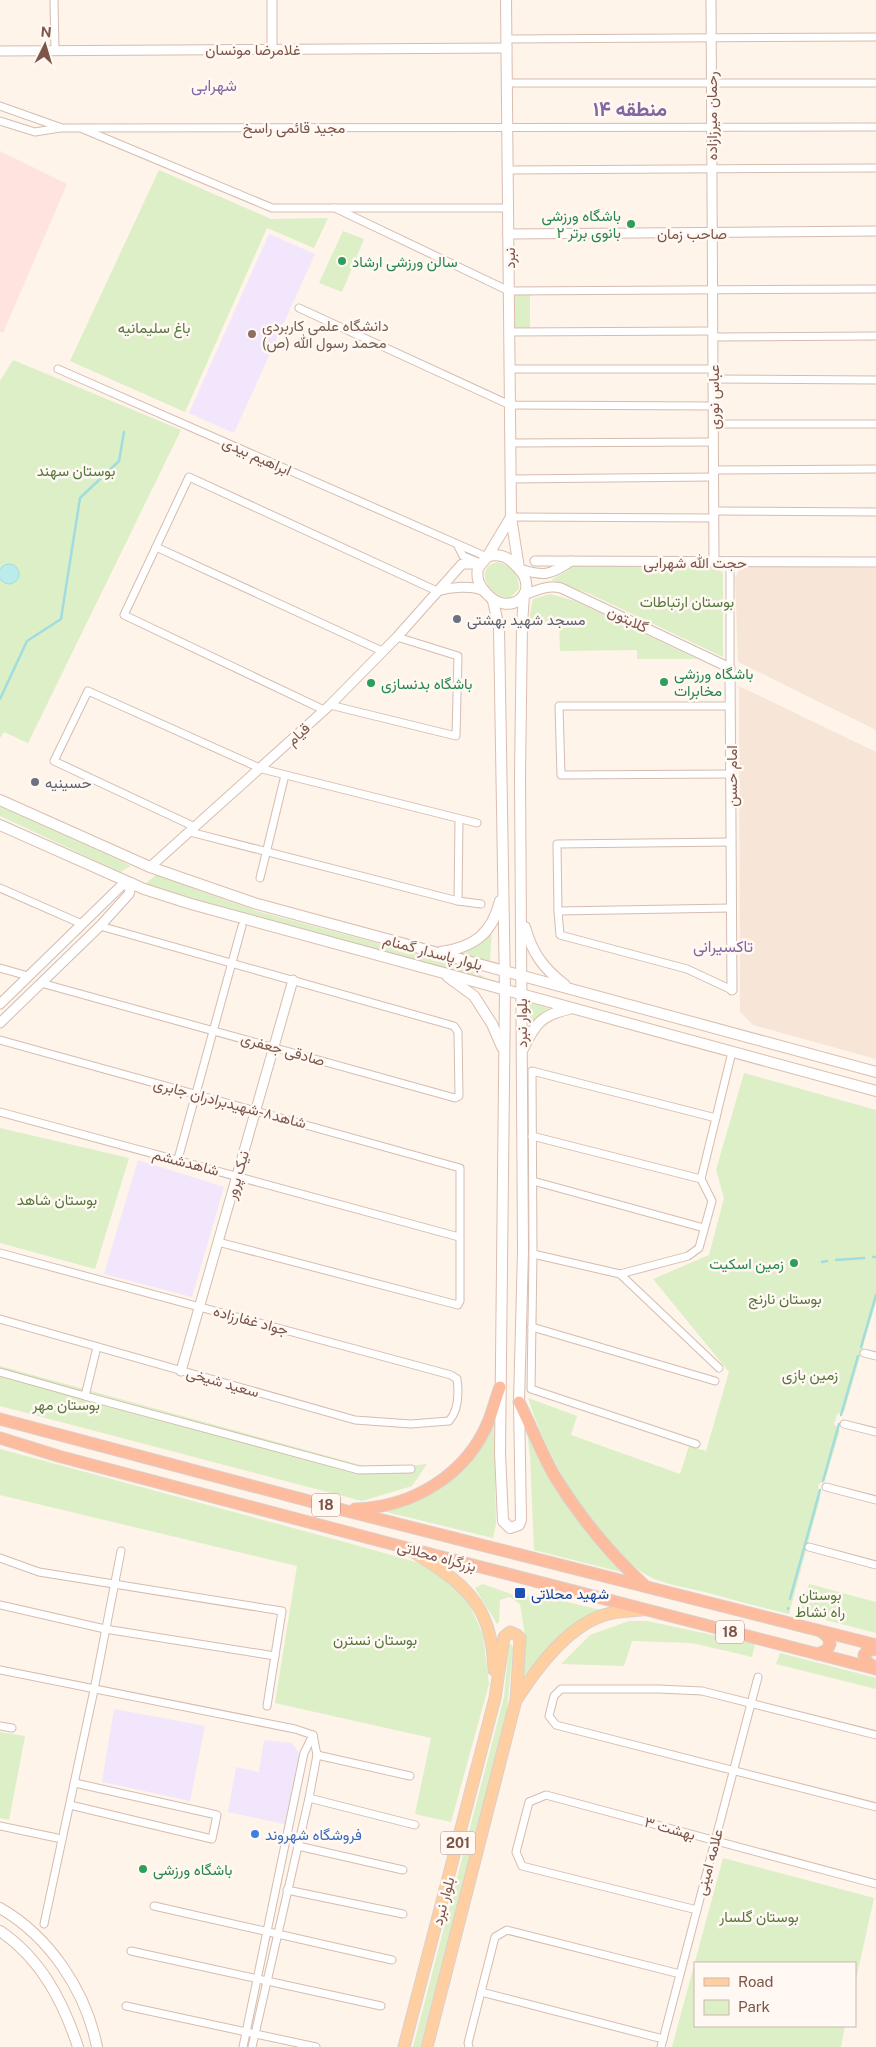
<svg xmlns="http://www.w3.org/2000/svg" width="876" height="2047" viewBox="0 0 876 2047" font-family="'Public Sans',Vazirmatn,sans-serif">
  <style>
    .residential { fill: #f7e5d8 }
    .commercial { fill: #ffe3de }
    .education { fill: #f1e6fb }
    .green { fill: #dcefc6 }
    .water { fill: #bcebeb; stroke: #a1ddde }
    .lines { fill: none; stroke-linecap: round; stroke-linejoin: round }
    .stream { stroke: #a1ddde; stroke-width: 2.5 }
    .minor-casing { stroke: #d5bcb0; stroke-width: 9 }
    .tertiary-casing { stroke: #d5bcb0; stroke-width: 11 }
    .secondary-casing { stroke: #dbbdaf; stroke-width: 12 }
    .primary-casing { stroke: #dbcfcc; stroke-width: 13 }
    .trunk-casing { stroke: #dbcfcc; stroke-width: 13 }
    .minor { stroke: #fff; stroke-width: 7 }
    .tertiary { stroke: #fff; stroke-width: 9 }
    .secondary { stroke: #fff; stroke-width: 10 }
    .primary { stroke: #ffcfa1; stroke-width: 11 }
    .trunk { stroke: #febc9e; stroke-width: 11 }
    .leisure-dot { fill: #2e9e5b; stroke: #fff8f3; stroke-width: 2 }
    .education-dot { fill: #8d6e63; stroke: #fff8f3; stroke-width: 2 }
    .worship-dot { fill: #6b7280; stroke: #fff8f3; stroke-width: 2 }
    .transit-dot { fill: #1a4fb4; stroke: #fff8f3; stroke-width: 2 }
    .shop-dot { fill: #3f7fe0; stroke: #fff8f3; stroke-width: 2 }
    .labels { text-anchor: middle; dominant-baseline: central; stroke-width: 5; stroke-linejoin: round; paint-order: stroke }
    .shield { fill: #fff8f3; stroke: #a4867c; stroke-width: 1 }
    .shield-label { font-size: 14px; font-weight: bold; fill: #7d5549 }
    .street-label { font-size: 15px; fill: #7d5549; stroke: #fff8f3 }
    .leisure-label { font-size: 15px; fill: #27864d; stroke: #fff8f3; text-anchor: start }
    .education-label { font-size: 15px; fill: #785e54; stroke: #fff8f3; text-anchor: start }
    .park-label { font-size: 15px; fill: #55773b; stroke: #fff8f3 }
    .worship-label { font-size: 15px; fill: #5b616d; stroke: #fff8f3; text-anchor: start }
    .transit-label { font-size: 15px; fill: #164399; stroke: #fff8f3; text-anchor: start }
    .shop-label { font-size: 15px; fill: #366cbe; stroke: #fff8f3; text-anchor: start }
    .neighbourhood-label { font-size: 16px; fill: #8466a0; stroke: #fff8f3 }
    .district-label { font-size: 20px; font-weight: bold; fill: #8466a0; stroke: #fff8f3 }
  </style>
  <rect width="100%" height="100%" fill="#fef4ea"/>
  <!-- residential -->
  <g class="residential">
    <path d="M741 566 876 568V730L738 662 735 578Z"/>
    <path d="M739 686 876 752V1059L753 1025 740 1012Z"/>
  </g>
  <!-- commercial -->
  <path class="commercial" d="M0 151 67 184 3 333 0 332Z"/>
  <!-- education -->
  <g class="education">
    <path d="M269 234 315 254 234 433 189 413Z"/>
    <path d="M138 1160 224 1187 192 1297 104 1274Z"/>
    <path d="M114 1709 205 1726 190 1801 102 1782Z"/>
    <path d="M264 1740 292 1743 301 1756 289 1825 228 1812 236 1767 259 1772Z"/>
  </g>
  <!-- green -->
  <g class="green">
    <path d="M159 170 271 219 328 218 314 248 267 228 185 412 70 361Z"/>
    <path d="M343 231 364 239 342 292 319 283Z"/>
    <path d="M512 294H530V329L513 330Z"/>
    <path d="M13 360 181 430 28 743 4 732 0 738V381Z"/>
    <path d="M498 562C512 566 519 575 519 589L510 598C489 598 472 567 498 562Z"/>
    <path d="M572 565H714L723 573V657L590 594 551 580 567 571Z"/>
    <path d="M550 594 575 601 697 659H637V650L560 651 559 623H528L533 599Z"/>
    <path d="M0 806 113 857 131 866 120 872 0 816Z"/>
    <path d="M156 875 257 911 463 966 484 977V980L239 913 145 884Z"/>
    <path d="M492 928 490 961 460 954C476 948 485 943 492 928Z"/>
    <path d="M525 1001 550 1009 532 1023 525 1036Z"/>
    <path d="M744 1073 876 1110V1302L844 1412 837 1414 834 1424 840 1430 825 1480 818 1485 820 1498 789 1614C760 1607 730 1599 701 1591 686 1588 671 1585 657 1580 600 1557 545 1454 528 1398L577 1416 571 1435 680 1474 689 1446 706 1451 729 1372 653 1279 709 1255 724 1198 716 1170Z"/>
    <path d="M0 1128 129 1158 95 1269 0 1243Z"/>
    <path d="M0 1366 375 1469 427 1464 412 1486 362 1501 0 1406Z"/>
    <path d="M494 1421 496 1524 493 1538 382 1511C437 1499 472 1474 494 1421Z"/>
    <path d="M526 1423C540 1471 586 1542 625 1573L534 1550 530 1456Z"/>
    <path d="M0 1449 341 1541 416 1562 437 1570 467 1599 483 1635 489 1684 451 1822 415 1814 431 1738 275 1703 297 1566 0 1495Z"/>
    <path d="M483 1584 522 1598 533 1594 605 1611C568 1632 548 1643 523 1678L526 1642 520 1604 510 1597 500 1600 499 1622 497 1624 475 1588Z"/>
    <path d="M809 1584 876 1602V1633L799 1613Z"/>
    <path d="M629 1621H647L755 1644 752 1657 692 1643 632 1641 624 1666 561 1664 590 1635Z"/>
    <path d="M511 1644 513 1648 506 1719 420 2047H413L504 1697 509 1645Z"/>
    <path d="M780 1653 876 1678V1689L776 1664Z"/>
    <path d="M0 1732 25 1736 9 1820 0 1818Z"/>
    <path d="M723 1858 874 1898 855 1984V1963H695V2026H845L841 2047H672Z"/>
  </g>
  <!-- water -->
  <circle class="water" cx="9" cy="574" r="10"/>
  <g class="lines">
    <!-- stream -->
    <g class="stream">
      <path d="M0 699 27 641 61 619 80 498 119 461 124 432"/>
      <path d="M873 1257H876"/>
      <path d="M836 1260 864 1258"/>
      <path d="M822 1262 827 1261"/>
      <path d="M861 1347 876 1295"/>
      <path d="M841 1415 858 1356"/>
      <path d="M823 1481 839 1424"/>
      <path d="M790 1599 820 1490"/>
      <path d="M788 1609V1608"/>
    </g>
    <!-- minor casing -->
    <g class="minor-casing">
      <g id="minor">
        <path d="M54 0 55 50"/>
        <path d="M507 39 876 37"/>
        <path d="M507 83H876"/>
        <path d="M0 106 62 128 876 127"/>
        <path d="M0 121 35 132 60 128"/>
        <path d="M83 129 272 208H508"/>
        <path d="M508 170 876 168"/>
        <path d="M335 208 509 291 876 289"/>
        <path d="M299 308 510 405 713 406"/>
        <path d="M509 332 712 331"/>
        <path d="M713 337 876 336"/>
        <path d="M58 369 487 557"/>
        <path d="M510 369H713"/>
        <path d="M713 379 876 380"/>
        <path d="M713 424H876"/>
        <path d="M510 443 713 442"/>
        <path d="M713 470 876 469"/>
        <path d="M510 479 713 477"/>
        <path d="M714 511 876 512"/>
        <path d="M511 517 714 518"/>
        <path d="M457 544 463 556 480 563"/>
        <path d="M156 547 382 651"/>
        <path d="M730 668V562"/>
        <path d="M330 705 456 736 458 656 397 637"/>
        <path d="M730 706H559L561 775 731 774"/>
        <path d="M324 710 124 615 189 477 437 591"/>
        <path d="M195 827 54 761 88 691 262 769 477 823"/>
        <path d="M190 832 458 901 481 904"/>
        <path d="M731 842 557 844 558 911 731 908"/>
        <path d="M260 878 285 775"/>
        <path d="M0 888 82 924"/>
        <path d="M458 901 459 819"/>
        <path d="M558 911 560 935 687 969 732 990"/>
        <path d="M0 968 28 976"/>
        <path d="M41 983 455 1098 459 1096 458 1032 454 1026 100 926"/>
        <path d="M0 1040 460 1168V1301L458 1305 218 1242"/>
        <path d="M0 1112 459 1237"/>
        <path d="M532 1136 701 1179"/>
        <path d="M178 1159 242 926"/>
        <path d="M533 1181 704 1228"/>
        <path d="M0 1253 451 1375 457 1379C459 1394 459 1410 449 1421L411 1424 355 1420 0 1319"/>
        <path d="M533 1254 620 1274 688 1256 699 1248 712 1201 701 1179 732 1052"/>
        <path d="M620 1274 719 1368"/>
        <path d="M532 1327 715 1381"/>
        <path d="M864 1353 876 1356"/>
        <path d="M0 1372 85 1396 97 1347"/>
        <path d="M85 1396 359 1470 411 1469"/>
        <path d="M844 1424 876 1432"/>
        <path d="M696 1444 531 1389 533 1254 532 1071 716 1118"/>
        <path d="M826 1487 876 1500"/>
        <path d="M809 1547 876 1565"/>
        <path d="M0 1558 39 1572 282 1611 267 1706"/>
        <path d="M0 1605 105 1629 275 1656"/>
        <path d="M0 1670 295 1729 313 1735 317 1755 309 1798 252 2047"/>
        <path d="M0 1726 12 1728"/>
        <path d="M876 1735 702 1691 659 1689H561L554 1696 549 1716 556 1725 876 1807"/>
        <path d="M317 1755 410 1776"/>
        <path d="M309 1798 415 1825"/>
        <path d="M70 1805 212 1839 217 1815 75 1783"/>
        <path d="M0 1826 57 1838"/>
        <path d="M298 1846 403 1870"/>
        <path d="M287 1890 403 1914"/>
        <path d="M154 1906 392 1960"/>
        <path d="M697 1910 522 1866 516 1852 529 1802 546 1795 876 1884"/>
        <path d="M44 1924 94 1690 121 1551"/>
        <path d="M131 1951 381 2006"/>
        <path d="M481 1992 663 2039"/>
        <path d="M126 2006 316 2047"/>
        <path d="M243 2047 304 1753 313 1735"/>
        <path d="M469 2047 468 2043 495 1937 507 1930 680 1974"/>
        <path d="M661 2047 758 1677"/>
      </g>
    </g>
    <!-- tertiary casing -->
    <g class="tertiary-casing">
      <g id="tertiary">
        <path d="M272 0V49"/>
        <path d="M711 0 714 562"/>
        <path d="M0 51 507 48"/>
        <path d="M508 234 876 231"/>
        <path d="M535 561 876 562"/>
        <path d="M519 569C543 576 550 576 571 561"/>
        <path d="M437 591C451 587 471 585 485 591"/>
        <path d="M524 595C537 590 547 585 561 588L730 668 732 990"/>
        <path d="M150 867 330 705 397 637 462 564H481"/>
        <path d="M0 1004 121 886 132 883 129 894 100 926 0 1023"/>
        <path d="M181 1371 293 980"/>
      </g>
    </g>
    <!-- secondary casing -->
    <g class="secondary-casing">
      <g id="secondary">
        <path d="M506 0 511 517"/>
        <path d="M493 555C506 555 511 560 519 569 541 593 509 619 486 593 479 585 476 579 478 568L487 557Z"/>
        <path d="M487 557 511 517 519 568"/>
        <path d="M493 601 499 627 505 990 500 1452 503 1521 510 1528 519 1525 521 1520 519 1402 523 1251 520 776 522 624 524 595"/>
        <path d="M0 800 150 867 254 903 876 1072"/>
        <path d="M0 825 144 889 191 904 876 1091"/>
        <path d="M525 927C532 953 544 969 565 985"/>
        <path d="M441 952C474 947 492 934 500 901"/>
        <path d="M448 977 474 996 492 1024 502 1047"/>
        <path d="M523 1049C535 1024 541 1015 569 1009"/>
        <path d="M0 1908C50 1937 86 1991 97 2047"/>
        <path d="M0 1931C41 1959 63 2001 78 2047"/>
      </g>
    </g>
    <!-- primary casing -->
    <g class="primary-casing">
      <g id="primary">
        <path d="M410 1550C464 1583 492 1603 494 1670"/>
        <path d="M517 1699C538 1666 571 1621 612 1613 622 1611 632 1611 642 1610"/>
        <path d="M404 2047 495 1698 504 1637 510 1632 517 1635 520 1638 516 1700 427 2047"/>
      </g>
    </g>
    <!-- trunk casing -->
    <g class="trunk-casing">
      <g id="trunk">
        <path d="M519 1402C531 1426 541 1452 554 1475 579 1516 609 1553 644 1585"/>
        <path d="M0 1419 343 1510 876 1645"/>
        <path d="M0 1438 58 1456 407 1548 876 1669"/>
        <path d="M355 1509C413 1507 467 1475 489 1420 493 1409 496 1398 500 1387"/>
        <path d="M817 1654 827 1650 830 1644 828 1637 822 1632"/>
        <path d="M874 1667 866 1661 864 1655 867 1651 876 1649"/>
      </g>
    </g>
    <!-- minor -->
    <use href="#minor" class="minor"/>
    <!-- tertiary -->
    <use href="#tertiary" class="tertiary"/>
    <!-- secondary -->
    <use href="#secondary" class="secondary"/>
    <!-- primary -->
    <use href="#primary" class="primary"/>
    <!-- trunk -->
    <use href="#trunk" class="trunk"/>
  </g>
  <!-- markers -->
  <g class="leisure-dot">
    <circle cx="631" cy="224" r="5"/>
    <circle cx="342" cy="261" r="5"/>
    <circle cx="664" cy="682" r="5"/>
    <circle cx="371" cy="683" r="5"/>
    <circle cx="794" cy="1263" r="5"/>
    <circle cx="143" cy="1869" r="5"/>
  </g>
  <circle class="education-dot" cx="252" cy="334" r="5"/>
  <g class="worship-dot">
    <circle cx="457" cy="619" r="5"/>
    <circle cx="35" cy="782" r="5"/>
  </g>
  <rect class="transit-dot" x="514" y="1587" width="12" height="12" rx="2.5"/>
  <circle class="shop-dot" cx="255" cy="1834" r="5"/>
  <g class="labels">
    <!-- shield labels -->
    <g class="shield">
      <rect x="312" y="1493.5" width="28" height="23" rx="4"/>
      <rect x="716" y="1620.5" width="28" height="23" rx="4"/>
      <rect x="440.5" y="1831.5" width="35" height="23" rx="4"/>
    </g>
    <g class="shield-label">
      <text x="326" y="1505">18</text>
      <text x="730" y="1632">18</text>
      <text x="458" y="1843">201</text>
    </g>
    <!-- street labels -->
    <g class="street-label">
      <text x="253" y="49">غلامرضا مونسان</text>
      <text transform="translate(711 116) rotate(-90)">رحمان میرزازاده</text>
      <text x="294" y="127">مجید قائمی راسخ</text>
      <text x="692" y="233">صاحب زمان</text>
      <text transform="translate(509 258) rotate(-90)">نبرد</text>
      <text transform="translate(713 397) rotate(-90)">عباس نوری</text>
      <text transform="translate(257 456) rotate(24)">ابراهیم بیدی</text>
      <text x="695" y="562">حجت الله شهرابی</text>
      <text transform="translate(628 619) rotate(26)">گلابتون</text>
      <text transform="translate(298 734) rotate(-43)">قیام</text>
      <text transform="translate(731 776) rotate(-90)">امام حسن</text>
      <text transform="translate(433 952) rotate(15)">بلوار پاسدار گمنام</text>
      <text transform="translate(521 1023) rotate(-90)">بلوار نبرد</text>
      <text transform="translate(283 1049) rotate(16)">صادقی جعفری</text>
      <text transform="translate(230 1103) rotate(15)">شاهد۸-شهیدبرادران جابری</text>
      <text transform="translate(186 1162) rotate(15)">شاهدششم</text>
      <text transform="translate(237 1175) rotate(-74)">نیک پرور</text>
      <text transform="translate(251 1320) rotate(15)">جواد غفارزاده</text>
      <text transform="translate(223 1382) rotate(16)">سعید شیخی</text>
      <text transform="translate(437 1556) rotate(15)">بزرگراه محلاتی</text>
      <text transform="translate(670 1828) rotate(15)">بهشت ۳</text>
      <text transform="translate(709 1862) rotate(-75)">علامه امینی</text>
      <text transform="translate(443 1901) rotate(-75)">بلوار نبرد</text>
    </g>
    <!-- leisure labels -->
    <g class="leisure-label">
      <text x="621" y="215" text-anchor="end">باشگاه ورزشی<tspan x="621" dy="17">بانوی برتر ۲</tspan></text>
      <text x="352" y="261">سالن ورزشی ارشاد</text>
      <text x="674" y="673">باشگاه ورزشی<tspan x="674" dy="17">مخابرات</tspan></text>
      <text x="381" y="683">باشگاه بدنسازی</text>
      <text x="784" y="1263" text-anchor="end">زمین اسکیت</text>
      <text x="153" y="1869">باشگاه ورزشی</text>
    </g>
    <!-- education labels -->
    <g class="education-label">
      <text x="262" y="325">دانشگاه علمی کاربردی<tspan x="262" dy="17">محمد رسول الله (ص)</tspan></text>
    </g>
    <!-- park labels -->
    <g class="park-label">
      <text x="154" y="327">باغ سلیمانیه</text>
      <text x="76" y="470">بوستان سهند</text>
      <text x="687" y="601">بوستان ارتباطات</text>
      <text x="57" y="1199">بوستان شاهد</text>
      <text x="785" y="1298">بوستان نارنج</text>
      <text x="810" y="1374">زمین بازی</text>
      <text x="66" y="1404">بوستان مهر</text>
      <text x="820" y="1594">بوستان<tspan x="820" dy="17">راه نشاط</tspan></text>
      <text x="375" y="1639">بوستان نسترن</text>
      <text x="759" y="1916">بوستان گلسار</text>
    </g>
    <!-- worship labels -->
    <g class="worship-label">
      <text x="467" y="619">مسجد شهید بهشتی</text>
      <text x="45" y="782">حسینیه</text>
    </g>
    <!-- transit labels -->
    <g class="transit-label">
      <text x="531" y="1593">شهید محلاتی</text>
    </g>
    <!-- shop labels -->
    <g class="shop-label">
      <text x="265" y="1834">فروشگاه شهروند</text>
    </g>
    <!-- neighbourhood labels -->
    <g class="neighbourhood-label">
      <text x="214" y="85">شهرابی</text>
      <text x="723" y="946">تاکسیرانی</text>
    </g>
    <!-- district labels -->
    <g class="district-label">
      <text x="630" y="109">منطقه ۱۴</text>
    </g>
  </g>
  <!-- legend -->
  <rect x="694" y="1962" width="162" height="65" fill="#fff8f3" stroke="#cbb7af"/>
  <rect x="704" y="1978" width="25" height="8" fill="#ffcfa1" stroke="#cbb7af"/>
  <text x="738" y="1987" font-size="15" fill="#7d5549">Road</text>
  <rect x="704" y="2000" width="25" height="15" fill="#dcefc6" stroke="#cbb7af"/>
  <text x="738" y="2012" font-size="15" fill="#7d5549">Park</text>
  <!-- north arrow -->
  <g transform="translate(45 45) rotate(5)" stroke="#fff8f3" stroke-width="4" paint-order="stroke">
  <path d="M0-4L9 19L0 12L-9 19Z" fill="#7d5549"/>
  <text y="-8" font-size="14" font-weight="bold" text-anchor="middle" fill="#7d5549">N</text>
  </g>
</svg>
